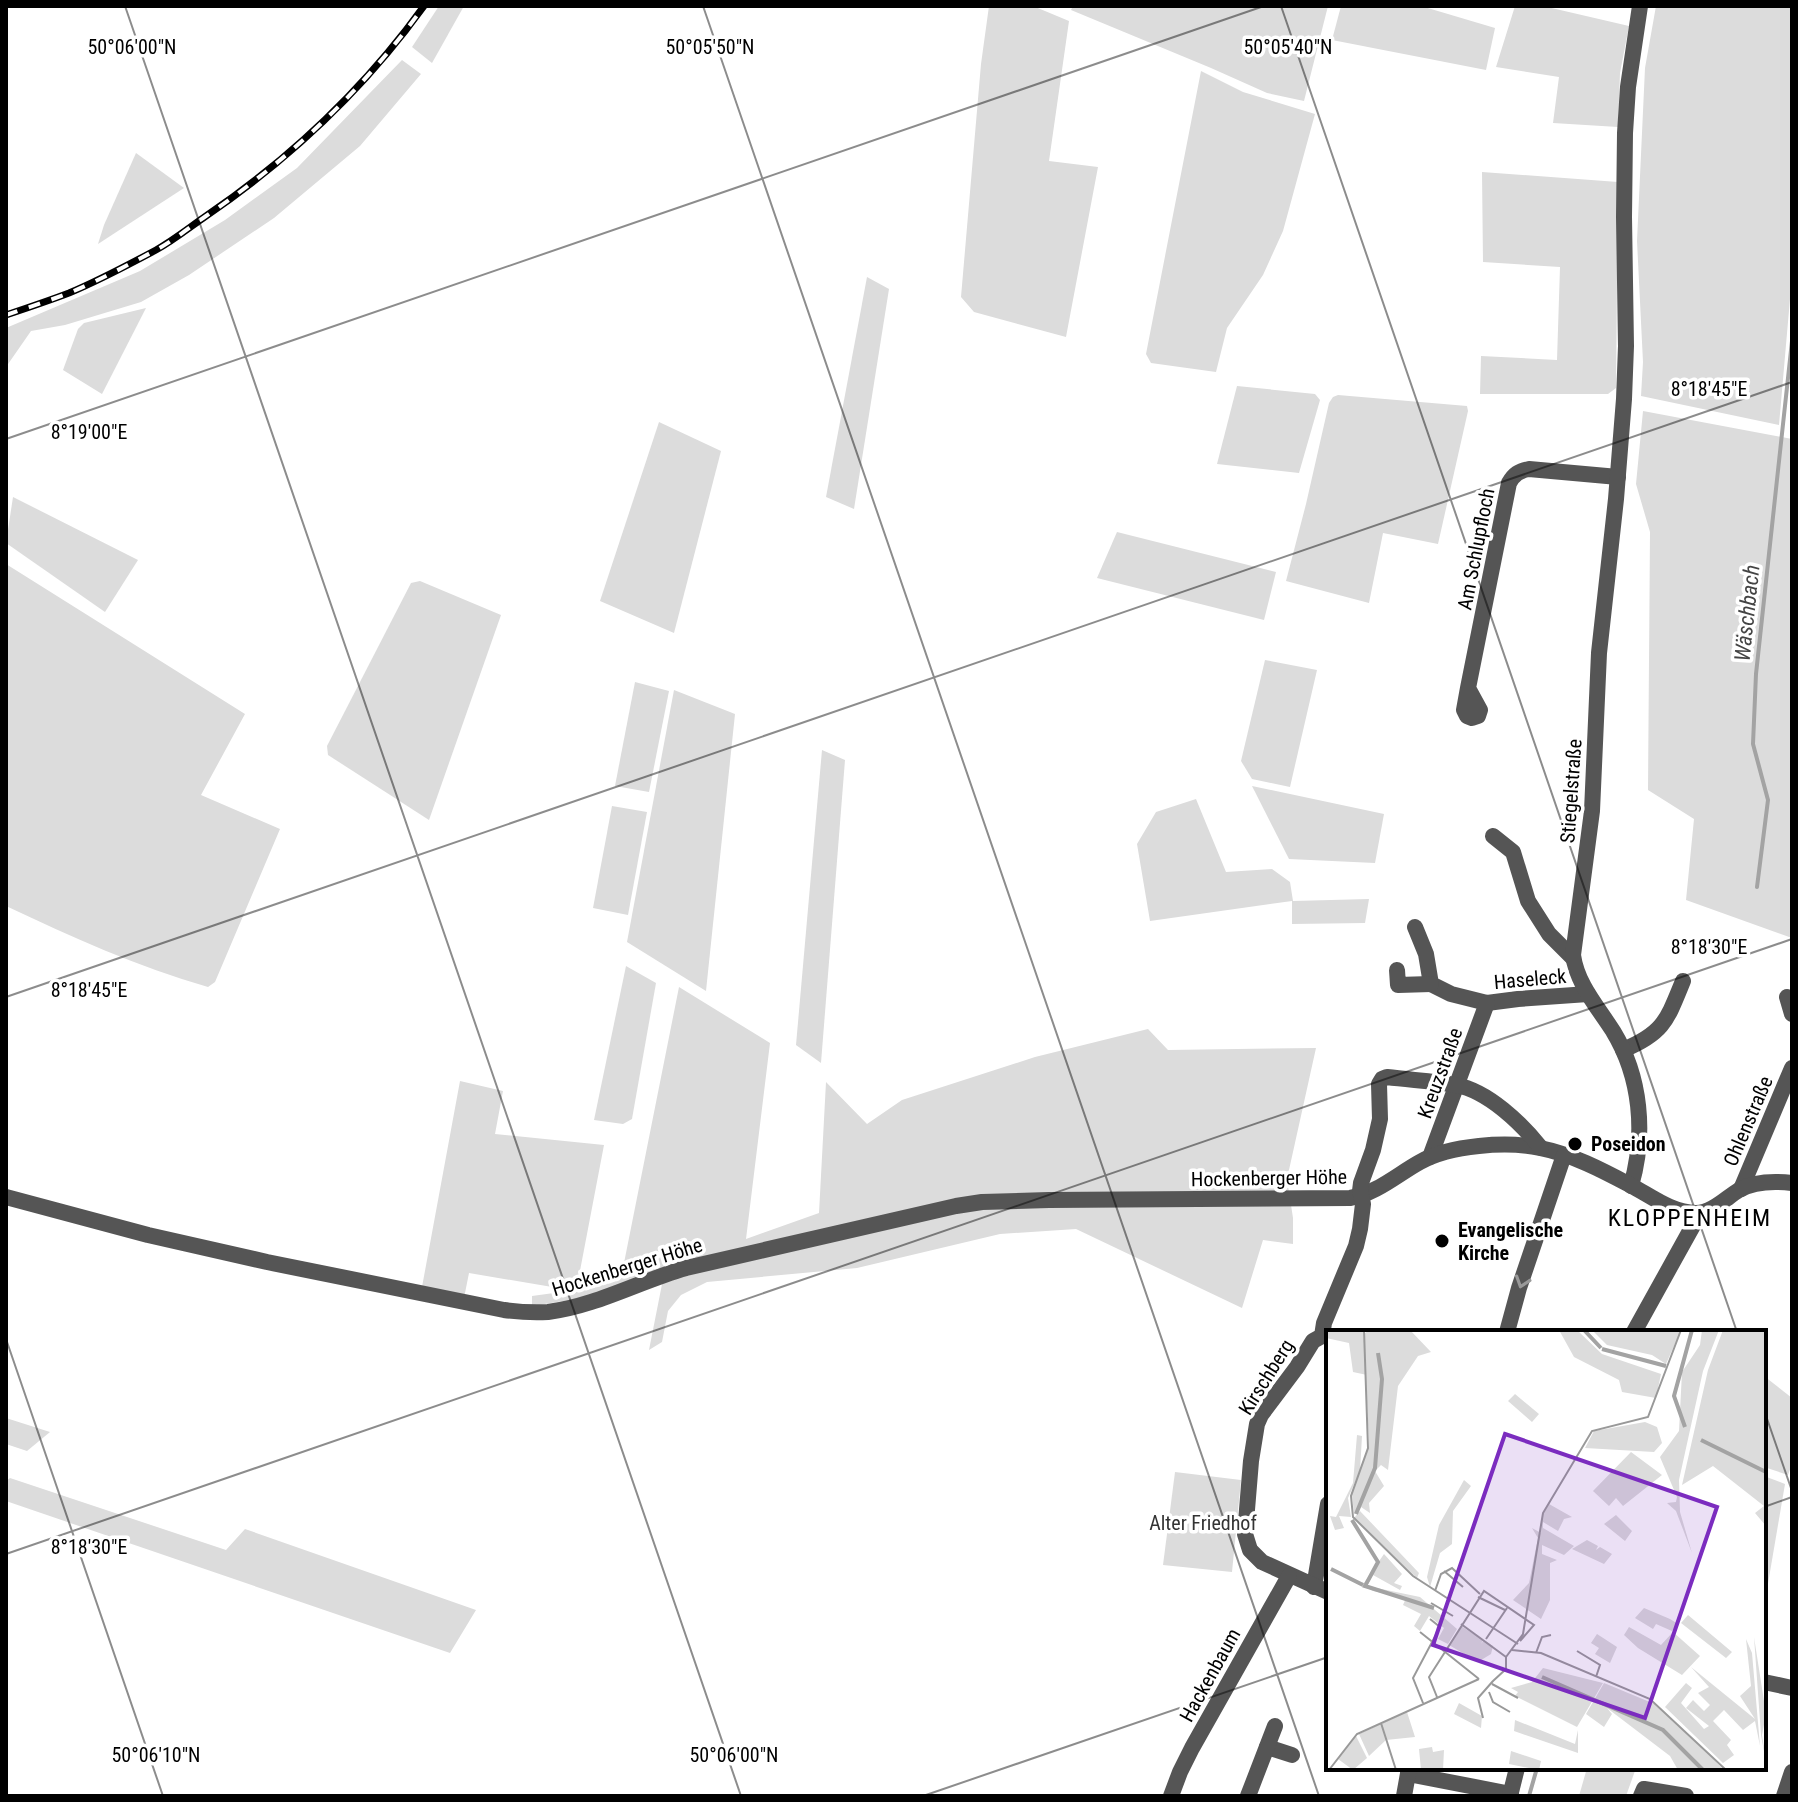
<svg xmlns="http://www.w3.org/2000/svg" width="1798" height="1802" viewBox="0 0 1798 1802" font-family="'Roboto Condensed',sans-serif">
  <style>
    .green { fill: #dcdcdc }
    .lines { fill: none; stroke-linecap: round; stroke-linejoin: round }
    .stream { stroke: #a3a3a3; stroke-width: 4 }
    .minor { stroke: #555; stroke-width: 16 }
    .rail-casing { stroke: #000; stroke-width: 7 }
    .rail { stroke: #fff; stroke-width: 4; stroke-dasharray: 12; stroke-linecap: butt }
    .oneway { stroke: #999 }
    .ticks { fill: none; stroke: #000; stroke-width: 2; stroke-opacity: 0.45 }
    .poi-dot { fill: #000; stroke: #fff; stroke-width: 3 }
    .labels { text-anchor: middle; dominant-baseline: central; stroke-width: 7; stroke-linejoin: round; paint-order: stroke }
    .street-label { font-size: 20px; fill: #000; stroke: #fff }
    .poi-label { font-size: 20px; font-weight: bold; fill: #000; stroke: #fff; text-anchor: start }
    .park-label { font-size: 20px; fill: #333; stroke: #fff }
    .water-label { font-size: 22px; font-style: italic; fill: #444; stroke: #fff }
    .quarter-label { font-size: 24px; letter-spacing: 2px; fill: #000; stroke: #fff }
    .inset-river { fill: none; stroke: #a3a3a3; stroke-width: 4 }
    .inset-road { fill: none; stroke: #999; stroke-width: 2 }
    .view { fill: #7b2cbf; fill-opacity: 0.15; stroke: #7b2cbf; stroke-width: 4 }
    .inset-edge { fill: none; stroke: #000; stroke-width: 4 }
    .ticks-label { font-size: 20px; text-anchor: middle; fill: #000; stroke: #fff; stroke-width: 7; stroke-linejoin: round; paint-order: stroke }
  </style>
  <rect width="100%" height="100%" fill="#fff"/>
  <!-- green -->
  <g class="green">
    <path d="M439 6H464L432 63 412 47Z"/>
    <path d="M989 6H1033L1069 21 1049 161 1098 167 1066 337 974 312 961 297 981 64Z"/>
    <path d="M1073 6H1328L1304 101 1267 93 1211 68 1071 10Z"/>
    <path d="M1341 6H1421L1495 28 1486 70 1332 40Z"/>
    <path d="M1515 6H1543L1629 26 1620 73 1618 127 1553 123 1559 77 1496 67Z"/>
    <path d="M1656 6H1792V276L1779 425 1641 396 1643 362 1637 241 1645 68Z"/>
    <path d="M402 60 421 74 360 146 274 218 189 275 141 302 65 325 31 331 6 367V328L140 271 225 220 297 168Z"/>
    <path d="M1201 71 1243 92 1315 114 1283 231 1263 275 1227 328 1216 372 1151 363 1146 354Z"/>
    <path d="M136 153 184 188 98 244 104 225Z"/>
    <path d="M1482 172 1618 182 1616 388 1608 394H1480L1481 356 1557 360 1560 267 1483 262Z"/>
    <path d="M867 277 889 289 854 509 826 497Z"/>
    <path d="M146 308 102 394 63 370 78 329 84 323Z"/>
    <path d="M1237 386 1315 394 1320 400 1299 473 1217 464Z"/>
    <path d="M1338 395 1467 406 1468 411 1438 544 1383 533 1369 603 1286 581 1306 504 1329 403 1333 397Z"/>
    <path d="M1643 411 1792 439V938L1686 900 1694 819 1648 790 1650 532 1636 484Z"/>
    <path d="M659 422 721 451 674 633 600 601Z"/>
    <path d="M13 497 138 560 105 612 6 543Z"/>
    <path d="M1117 532 1276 572 1264 620 1097 578Z"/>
    <path d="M6 564 245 714 201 795 280 829 215 982 208 987C138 967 72 937 6 906Z"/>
    <path d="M420 581 501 615 429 820 328 755 327 746 411 583Z"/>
    <path d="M1265 660 1317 670 1290 787 1252 779 1241 761Z"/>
    <path d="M635 682 669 691 649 792 615 786Z"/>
    <path d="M674 690 735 714 706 991 627 942Z"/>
    <path d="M822 750 845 760 821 1063 796 1045Z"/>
    <path d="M1252 786 1384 814 1375 863 1289 859Z"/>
    <path d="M1196 799 1226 872 1272 869 1290 882 1293 901 1369 899 1365 923 1292 924V901L1150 921 1137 844 1156 812Z"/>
    <path d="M612 806 647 812 628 915 593 908Z"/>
    <path d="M626 966 656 983 632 1119 623 1124 594 1120Z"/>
    <path d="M679 987 770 1043 746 1239 819 1213 826 1082 867 1124 902 1100 1035 1057 1148 1029 1168 1050 1316 1048 1287 1179 1293 1218V1244L1263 1240 1242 1308 1076 1229 1000 1234 857 1268 707 1282 681 1295 668 1311 662 1342 649 1350 665 1269 582 1298 532 1306V1296L583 1289 623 1268Z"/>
    <path d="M460 1081 503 1091 495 1134 604 1145 579 1276 564 1289 469 1273 464 1298 422 1287Z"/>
    <path d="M1764 1376 1792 1398V1464L1788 1475 1764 1467Z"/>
    <path d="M6 1418 50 1432 27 1451 6 1444Z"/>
    <path d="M1175 1472 1241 1480 1232 1572 1163 1565Z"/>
    <path d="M1764 1476 1785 1484 1764 1607Z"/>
    <path d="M10 1478 226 1550 245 1529 476 1610 450 1653 6 1501V1481Z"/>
    <path d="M1587 1768H1636L1626 1796H1579Z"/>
  </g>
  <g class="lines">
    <!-- stream -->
    <g class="stream">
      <path d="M1757 887 1768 800 1753 744 1756 674 1792 341"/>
      <path d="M1529 1796 1537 1768"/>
    </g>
    <!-- minor -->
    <g class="minor">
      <path d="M1468 688 1480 710 1478 716 1472 718 1467 716 1464 710 1468 688 1509 483C1514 474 1519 471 1529 469L1618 477"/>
      <path d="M1493 836 1513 852 1528 901 1549 934 1573 958"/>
      <path d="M1415 927 1426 954 1431 984 1451 994 1487 1003 1518 999 1588 994"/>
      <path d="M1397 970 1398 985 1431 984"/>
      <path d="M1787 997 1792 1014"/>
      <path d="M1623 1050C1664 1033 1667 1020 1683 981"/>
      <path d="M1430 1157 1487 1003"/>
      <path d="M1631 1186C1646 1134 1641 1077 1613 1031 1597 1006 1577 984 1573 955L1592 811 1599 653 1616 499 1624 399 1626 346 1624 217 1625 133 1628 87 1640 6"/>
      <path d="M1741 1189 1792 1068"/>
      <path d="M6 1197 148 1235 267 1262 504 1310C519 1312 533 1313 548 1312 596 1306 640 1281 686 1268L956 1206 982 1202 1049 1200 1350 1198C1376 1194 1398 1174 1420 1162 1450 1145 1507 1141 1540 1148 1571 1154 1602 1170 1630 1185 1651 1196 1672 1213 1696 1213 1712 1213 1726 1198 1739 1190 1755 1181 1774 1181 1792 1183"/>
      <path d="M1507 1332 1519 1288 1564 1155"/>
      <path d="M1634 1332 1700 1213"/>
      <path d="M1314 1587 1328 1504"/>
      <path d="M1328 1592 1262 1562 1250 1550 1245 1534 1251 1461 1257 1424 1261 1415 1297 1367 1313 1341 1322 1336 1324 1323 1356 1246 1360 1229 1363 1204 1360 1191 1361 1183 1373 1150 1380 1119 1379 1084 1382 1079 1387 1077C1410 1080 1434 1081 1456 1085 1488 1091 1521 1123 1541 1148"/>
      <path d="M1764 1682 1792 1688"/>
      <path d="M1267 1747 1292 1755"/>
      <path d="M1408 1774 1511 1794"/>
      <path d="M1171 1796 1180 1772 1192 1748 1289 1576"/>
      <path d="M1248 1796 1275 1726"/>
      <path d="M1404 1796 1409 1768"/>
      <path d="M1510 1796 1517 1768"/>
      <path d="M1641 1796 1644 1789 1686 1796"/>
      <path d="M1784 1796 1792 1772"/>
    </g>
    <!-- rail casing -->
    <g class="rail-casing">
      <path id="rail" d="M6 315C27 308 48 301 69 293 98 281 128 265 156 250 174 240 190 227 206 216 291 158 364 89 424 6"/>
    </g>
    <!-- rail -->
    <use href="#rail" class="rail"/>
  </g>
  <!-- one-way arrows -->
  <defs><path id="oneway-chevron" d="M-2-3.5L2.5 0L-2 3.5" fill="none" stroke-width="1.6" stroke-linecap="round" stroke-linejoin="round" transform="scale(2)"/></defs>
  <use class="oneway" href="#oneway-chevron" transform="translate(1522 1282) rotate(108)"/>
  <!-- ticks -->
  <path class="ticks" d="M125 6 741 1796M703 6 1319 1796M1281 6 1737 1332M6 439 1264 6M6 997 1792 382M6 1339 163 1796M1764 1410 1792 1491M1764 1507 1792 1497M6 1554 1792 939M923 1796 1328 1657"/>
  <!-- markers -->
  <g class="poi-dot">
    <circle cx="1575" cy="1144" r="8"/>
    <circle cx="1442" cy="1241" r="8"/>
  </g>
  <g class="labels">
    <!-- street labels -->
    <g class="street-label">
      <text transform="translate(1476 549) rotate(-79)">Am Schlupfloch</text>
      <text transform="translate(1571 791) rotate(-86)">Stiegelstraße</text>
      <text transform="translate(1530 979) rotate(-5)">Haseleck</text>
      <text transform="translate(1440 1073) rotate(-70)">Kreuzstraße</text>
      <text transform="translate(1748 1121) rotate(-67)">Ohlenstraße</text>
      <text transform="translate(1269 1178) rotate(-1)">Hockenberger Höhe</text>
      <text transform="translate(627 1267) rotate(-17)">Hockenberger Höhe</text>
      <text transform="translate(1266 1377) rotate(-58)">Kirschberg</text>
      <text transform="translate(1210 1675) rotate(-61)">Hackenbaum</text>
    </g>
    <!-- poi labels -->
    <g class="poi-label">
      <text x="1591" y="1144">Poseidon</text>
      <text x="1458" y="1230">Evangelische<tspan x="1458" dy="23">Kirche</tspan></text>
    </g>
    <!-- park labels -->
    <g class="park-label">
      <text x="1203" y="1523">Alter Friedhof</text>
    </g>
    <!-- water labels -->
    <g class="water-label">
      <text transform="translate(1747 613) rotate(-84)">Wäschbach</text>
    </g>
    <!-- quarter labels -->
    <g class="quarter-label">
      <text x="1690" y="1218">KLOPPENHEIM</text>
    </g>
  </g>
  <!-- overview -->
  <g transform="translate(1326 1330)">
    <rect width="440" height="440" fill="#fff"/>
    <path d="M0 0H37L41 45 27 42 23 13 0 8ZM43 0H84L105 22 92 26 72 56 62 140 55 135 49 141 58 156 43 173 44 183 35 177 28 184 26 164 43 116 38 4ZM233 0H251L276 24 335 44 330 68 296 62 293 50 248 27ZM266 0H355L340 34 326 25 281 15ZM376 0H393L377 41 353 150 354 182 366 223 350 181 341 173 350 172 351 167 334 127 353 101 356 42 374 15ZM397 0H440V196L429 183 438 176 387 136 356 155 382 40ZM189 64 213 84 206 92 182 71ZM319 92 331 97 336 113 328 122 259 118 268 101ZM31 105 36 106 34 141 22 168 25 187 13 186 18 198 9 200 4 186 10 187 27 153ZM305 122 336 145 297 176 290 168 283 176 267 161ZM138 150 145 156 127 181 126 214 114 223 104 257 101 247 113 195ZM223 174 246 187 238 189 232 201 217 192V198L248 216 238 225 216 215V224L231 230 224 233V270L215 289 187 270 203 253 212 208 206 198 215 203 216 186ZM34 181 93 243 91 248 28 188ZM290 185 306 201 299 211 278 194ZM261 210 272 216 270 220 274 217 286 224 278 234 246 219ZM58 224 76 244 68 253 76 256 74 260 47 245 41 256 94 267 131 299 122 314 112 309 118 298 103 286 94 301 88 296 95 284 77 275 80 268 47 261 20 247 38 253ZM318 278 344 289 352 294 346 301 330 294 327 299 309 288ZM362 285 406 322 400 328 355 293ZM135 296 157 310 155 314 158 310 167 316 165 324 152 332 123 315ZM303 297 335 315 347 302 374 326 356 345 312 318 298 305ZM271 304 291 317 284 333 269 324 273 318 265 313ZM428 307 440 384 436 405 440 432 435 405ZM420 309 426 323 434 416 429 391 417 400 398 380 387 391 405 410 401 415 408 425 397 433 339 377 360 353 366 358 355 373 378 399 383 396 360 378 367 370 378 381 384 375 372 363 383 357 365 337 429 389 414 366 425 356ZM217 338 277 353 251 397 189 366 192 362 185 358 206 352ZM278 353 331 375 398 440H352L344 426 281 378 286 384 278 397 260 384ZM133 373 156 386 155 398 128 384ZM81 382 89 407 60 410 43 426 33 404ZM189 390 249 414 252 400V423L188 401ZM30 406 41 428 27 440 12 429ZM106 417 107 422 118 420 117 440H95L93 419ZM185 421 215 431 213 440 183 434Z" fill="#dcdcdc"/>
    <path class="inset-river" d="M258 0 275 18M276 19 340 36M359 97 348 66 366 0M375 110 440 142M30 184 49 138 56 49 52 23M26 190 52 232 39 256 108 278M5 239 37 255M216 347 337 400 377 440"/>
    <path class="inset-road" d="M38 0 42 118 25 166 27 187 87 246 192 314M118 241 137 257M109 261 115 244 126 238 154 264M152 267 179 280M105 273 127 286M135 294 180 327V339L167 351M94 302 153 349M160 309 181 278M186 320 215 323 324 369 400 440M251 321 274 335 270 347M210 323 216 307 225 305M180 327 197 304 217 183 266 101 322 87 355 0M166 354 192 368M163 362 167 372 184 382M111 367 103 347 158 261 208 295 194 311M97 373 87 348 114 297 104 289M157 388 152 368 167 351M55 393 70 440M3 440 31 404 153 349"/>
    <path class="view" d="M179 104 391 177 319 388 107 315Z"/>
    <rect width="440" height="440" class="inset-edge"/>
  </g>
  <g class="ticks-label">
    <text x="132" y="54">50°06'00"N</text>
    <text x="710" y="54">50°05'50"N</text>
    <text x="1288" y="54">50°05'40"N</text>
    <text x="1709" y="396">8°18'45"E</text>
    <text x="89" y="439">8°19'00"E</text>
    <text x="1709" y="954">8°18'30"E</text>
    <text x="89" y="997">8°18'45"E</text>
    <text x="89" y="1554">8°18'30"E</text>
    <text x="156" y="1762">50°06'10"N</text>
    <text x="734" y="1762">50°06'00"N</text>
  </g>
  <!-- border -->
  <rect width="1798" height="1802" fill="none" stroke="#000000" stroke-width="16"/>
</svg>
